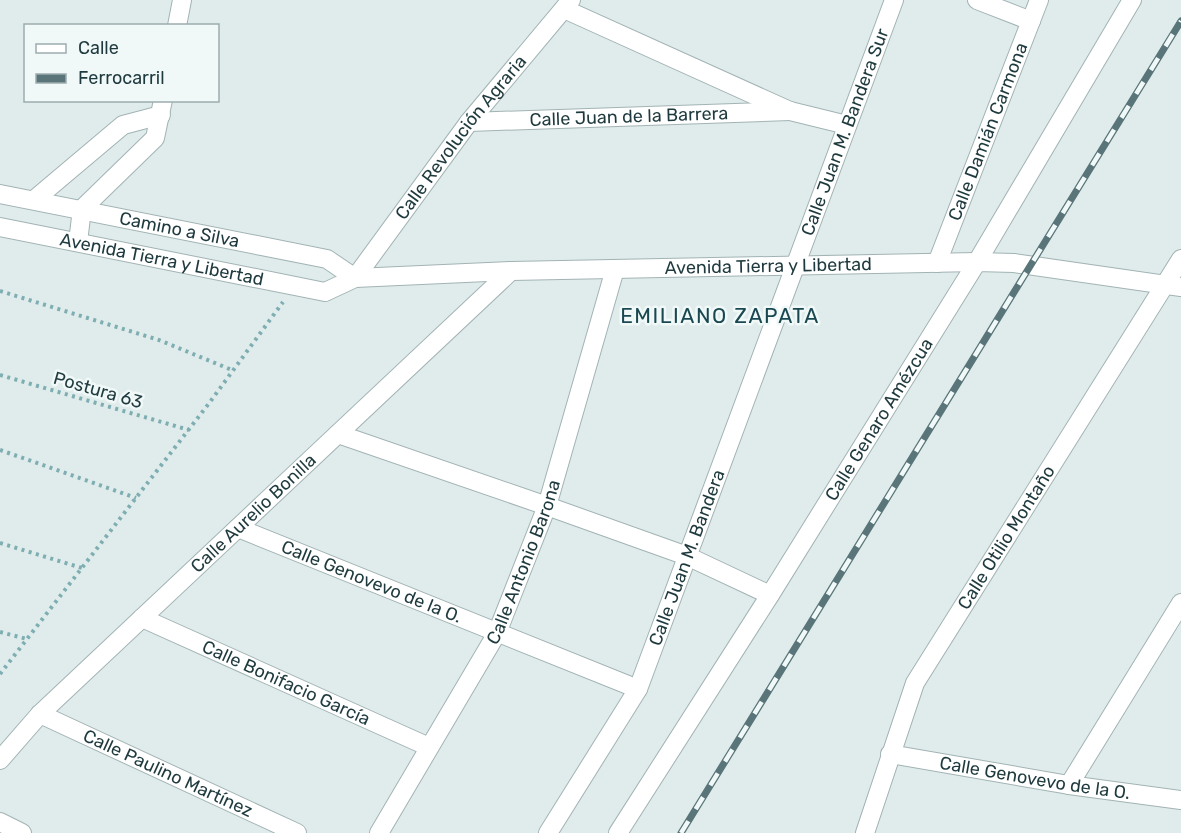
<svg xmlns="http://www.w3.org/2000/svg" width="1181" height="833" viewBox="0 0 1181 833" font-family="Rubik,sans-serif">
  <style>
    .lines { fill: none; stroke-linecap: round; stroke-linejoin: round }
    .minor-casing { stroke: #a2b3b4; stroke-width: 20 }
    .path { stroke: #7eaeb2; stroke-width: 4; stroke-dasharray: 3 4.5; stroke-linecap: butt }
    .minor { stroke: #fff; stroke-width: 18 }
    .rail-casing { stroke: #597579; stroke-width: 7 }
    .rail { stroke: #f0f8f8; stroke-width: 4.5; stroke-dasharray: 14; stroke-linecap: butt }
    .labels { text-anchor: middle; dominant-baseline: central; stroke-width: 5; stroke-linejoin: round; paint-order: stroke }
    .street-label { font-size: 18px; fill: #1f3a3e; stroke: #f0f8f8 }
    .quarter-label { font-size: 21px; letter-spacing: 1.5px; fill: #1a4851; stroke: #f0f8f8 }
  </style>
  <rect width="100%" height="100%" fill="#e0eceb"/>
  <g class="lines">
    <!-- minor casing -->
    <g class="minor-casing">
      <g id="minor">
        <path d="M977 0 1031 21"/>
        <path d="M564 9 790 111 847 125"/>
        <path d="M177 26 182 0"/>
        <path id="s1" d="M469 122 790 111"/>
        <path id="s2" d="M0 194 327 259 355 278"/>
        <path d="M34 200 123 125 161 115"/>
        <path id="s3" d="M0 227 325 292 355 278 511 271 977 262 1014 263 1181 287"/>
        <path d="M78 242 82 209 155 138 163 100"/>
        <path id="s4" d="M937 263 1039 0"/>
        <path id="s5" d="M355 278 469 122 571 0"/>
        <path d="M338 434 547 506 687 556 770 595"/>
        <path id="s6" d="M238 528 638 689"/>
        <path id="s7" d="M142 618 429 747"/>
        <path id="s8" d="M40 714 297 833"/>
        <path id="s9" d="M890 754 1069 785 1181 800"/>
        <path id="s10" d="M0 760 40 714 511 271"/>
        <path d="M1069 785 1181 603"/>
        <path d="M0 822 22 833"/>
        <path id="s11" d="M379 833 497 633 547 506 615 269"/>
        <path id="s12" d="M548 833 638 689 894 0"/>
        <path id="s13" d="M618 833 770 595 977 262 1132 0"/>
        <path id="s14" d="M865 833 915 683 1181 259"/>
      </g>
    </g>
    <!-- path -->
    <g class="path">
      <path d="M0 291 159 340 232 370"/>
      <path d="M0 375 189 430"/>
      <path d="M0 450 136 498"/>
      <path d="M0 543 82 568"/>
      <path d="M0 632 27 639"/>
      <path d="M0 674 210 402 283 302"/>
    </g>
    <!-- minor -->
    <use href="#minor" class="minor"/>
    <!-- rail casing -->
    <g class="rail-casing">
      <path id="rail" d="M681 833 1181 21"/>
    </g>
    <!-- rail -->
    <use href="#rail" class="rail"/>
  </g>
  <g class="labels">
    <!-- street labels -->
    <g class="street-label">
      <text stroke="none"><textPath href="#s1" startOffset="160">Calle Juan de la Barrera</textPath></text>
      <text stroke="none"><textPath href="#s4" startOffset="141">Calle Damián Carmona</textPath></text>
      <text stroke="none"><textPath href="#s12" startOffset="764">Calle Juan M. Bandera Sur</textPath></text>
      <text stroke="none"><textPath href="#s5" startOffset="176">Calle Revolución Agraria</textPath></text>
      <text stroke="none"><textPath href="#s2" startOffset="183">Camino a Silva</textPath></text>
      <text stroke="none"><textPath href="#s3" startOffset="165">Avenida Tierra y Libertad</textPath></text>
      <text stroke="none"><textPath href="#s3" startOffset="778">Avenida Tierra y Libertad</textPath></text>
      <text transform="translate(98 390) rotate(16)">Postura 63</text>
      <text stroke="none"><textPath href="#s13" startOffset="489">Calle Genaro Amézcua</textPath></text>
      <text stroke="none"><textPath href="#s10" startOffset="354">Calle Aurelio Bonilla</textPath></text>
      <text stroke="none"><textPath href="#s14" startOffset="330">Calle Otilio Montaño</textPath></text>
      <text stroke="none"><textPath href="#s12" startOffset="310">Calle Juan M. Bandera</textPath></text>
      <text stroke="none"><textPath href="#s11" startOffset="308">Calle Antonio Barona</textPath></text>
      <text stroke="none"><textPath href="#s6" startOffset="144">Calle Genovevo de la O.</textPath></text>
      <text stroke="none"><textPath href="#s7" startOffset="158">Calle Bonifacio García</textPath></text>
      <text stroke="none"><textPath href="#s8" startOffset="141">Calle Paulino Martínez</textPath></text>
      <text stroke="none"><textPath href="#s9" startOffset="147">Calle Genovevo de la O.</textPath></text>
    </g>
    <!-- quarter labels -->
    <g class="quarter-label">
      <text x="720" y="315">EMILIANO ZAPATA</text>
    </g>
  </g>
  <!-- legend -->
  <rect x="24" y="24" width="195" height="78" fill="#f0f8f8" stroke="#9cacae" stroke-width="1.5"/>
  <rect x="36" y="44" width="30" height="9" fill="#ffffff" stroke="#9cacae" stroke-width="1.5"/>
  <text x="78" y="54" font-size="18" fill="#1f3a3e">Calle</text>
  <rect x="36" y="74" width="30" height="9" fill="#597579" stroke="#9cacae" stroke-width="1.5"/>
  <text x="78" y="84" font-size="18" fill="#1f3a3e">Ferrocarril</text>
</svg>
